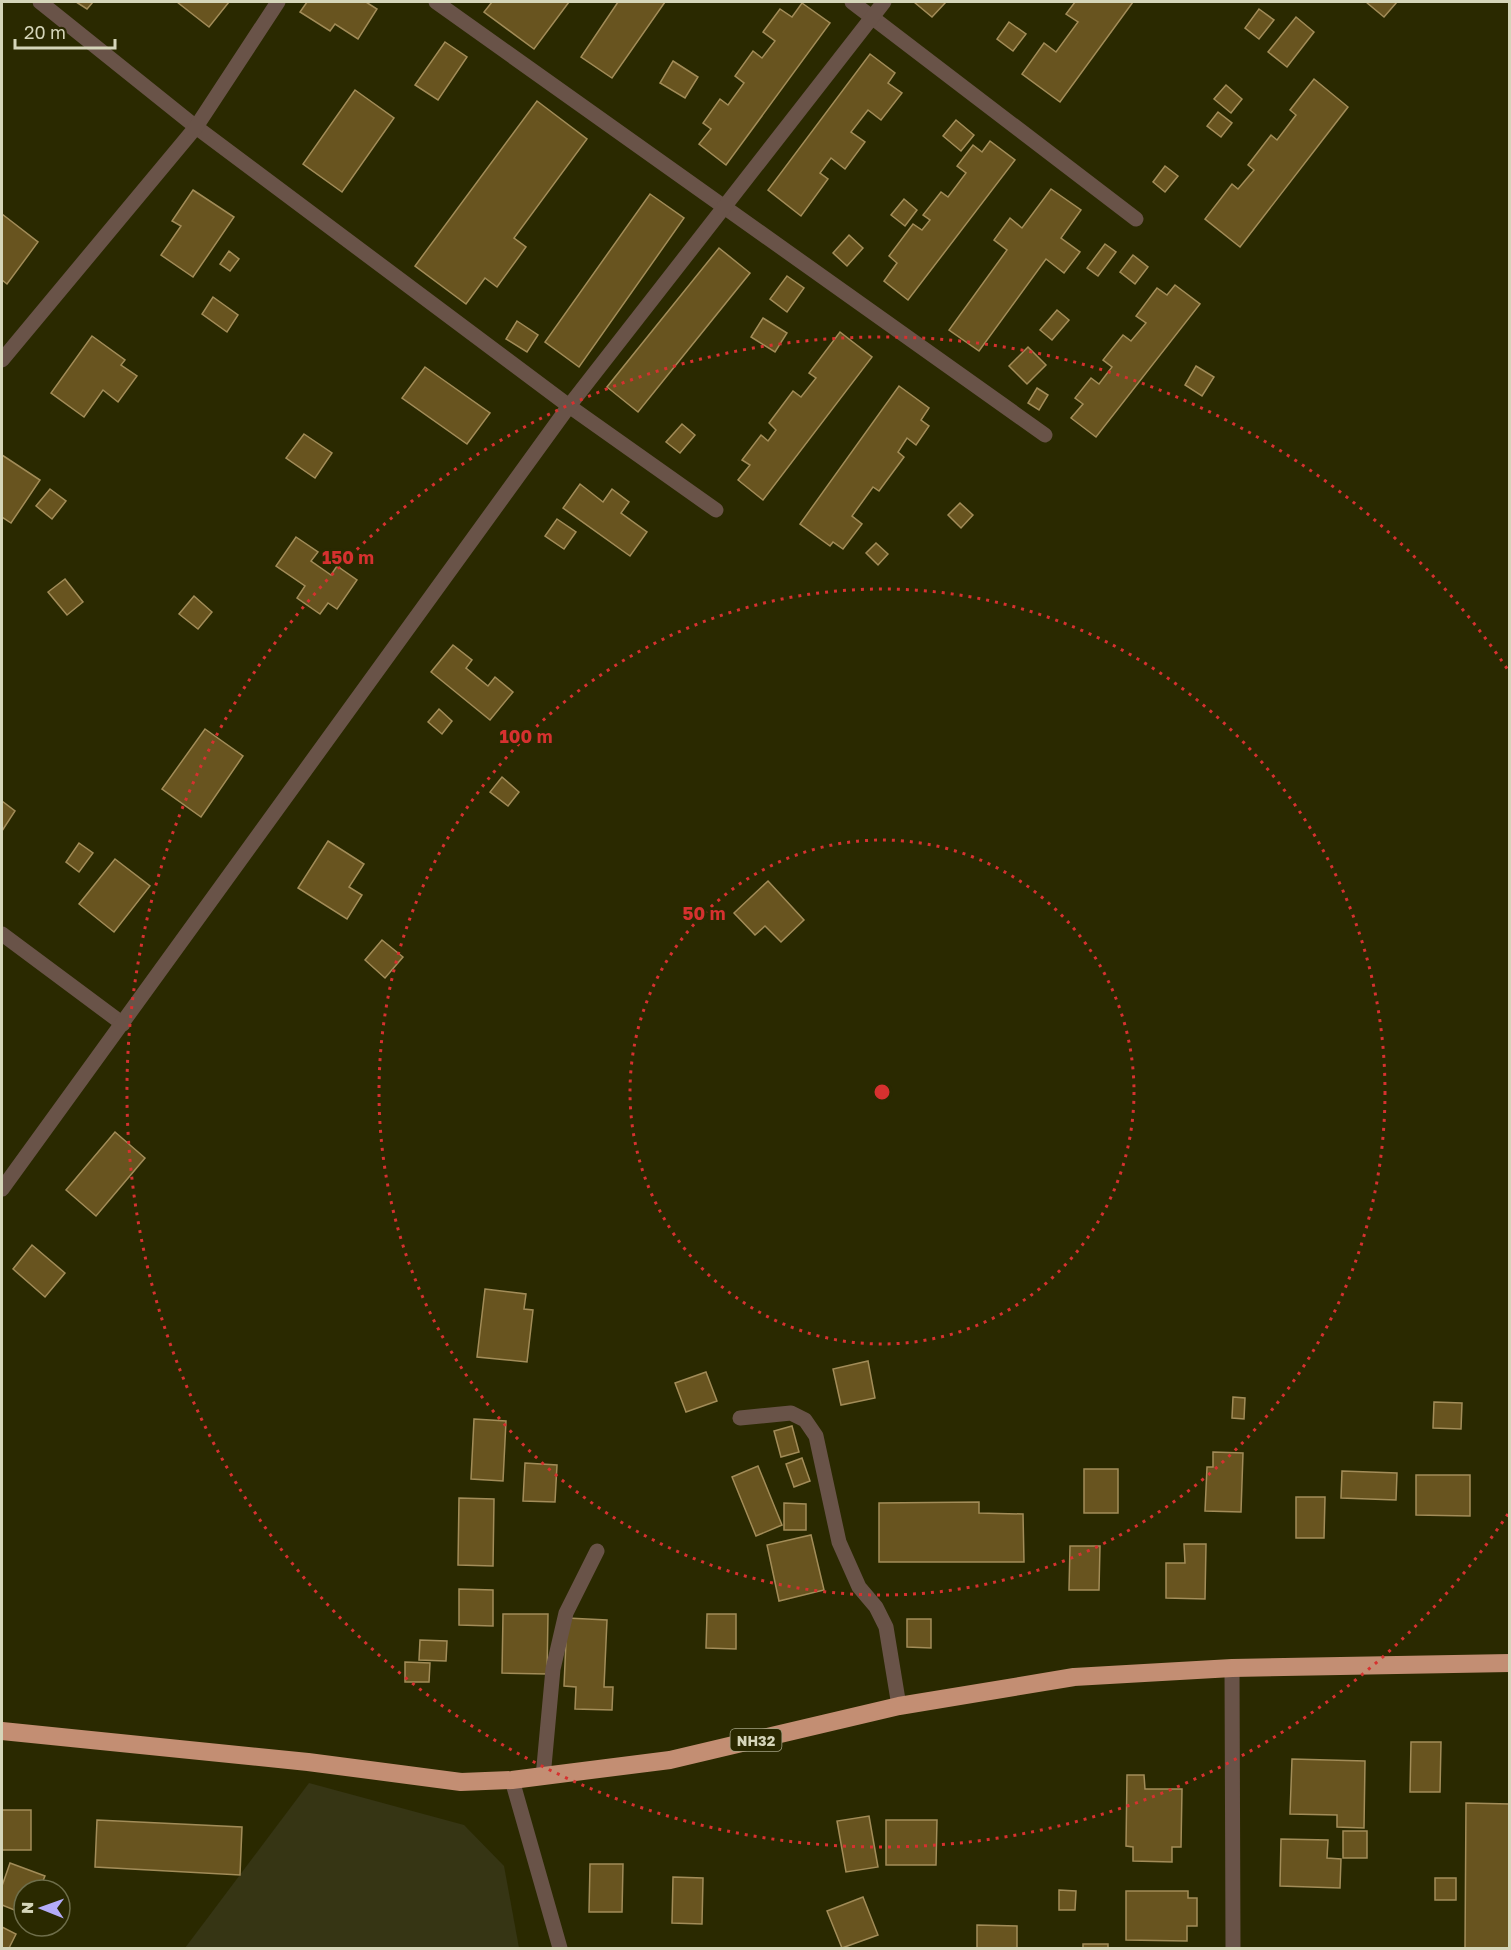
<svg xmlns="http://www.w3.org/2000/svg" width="1511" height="1950" viewBox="0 0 1511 1950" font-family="'Golos Text',sans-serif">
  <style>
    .built { fill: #363514 }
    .building { fill: #68541f; stroke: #a28c58; stroke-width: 1.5 }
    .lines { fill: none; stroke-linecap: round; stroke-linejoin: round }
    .street { stroke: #695348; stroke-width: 15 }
    .highway { stroke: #c38e73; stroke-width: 18 }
    .ring { fill: none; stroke: #d6312f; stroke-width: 3; stroke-dasharray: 3 6 }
    .labels { text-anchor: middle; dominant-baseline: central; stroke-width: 5; stroke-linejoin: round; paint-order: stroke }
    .shield { fill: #2a2900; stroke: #a2a182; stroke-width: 1.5 }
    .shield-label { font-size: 14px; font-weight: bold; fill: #d5d5b9 }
    .centre { fill: #d6312f; stroke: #2a2900; stroke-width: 3 }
    .ring-label { font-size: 18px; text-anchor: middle; font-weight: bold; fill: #d6312f; stroke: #2a2900; stroke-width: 5; stroke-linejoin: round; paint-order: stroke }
  </style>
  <rect width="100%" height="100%" fill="#2a2900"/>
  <!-- built -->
  <path class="built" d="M309 1783 464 1825 504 1866 519 1948H185Z"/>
  <!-- building -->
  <g class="building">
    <path d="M76 2H93L87 9Z"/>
    <path d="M177 2H229L209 27Z"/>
    <path d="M307 2H366L377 9 358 39 335 24 330 31 300 12Z"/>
    <path d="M492 2H569L534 49 484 12Z"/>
    <path d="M618 2H665L612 78 581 57Z"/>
    <path d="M914 2H946L932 17Z"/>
    <path d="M1075 2H1133L1060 102 1022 74 1044 43 1056 52 1078 22 1066 14Z"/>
    <path d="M1366 2H1397L1384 17Z"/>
    <path d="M802 3 830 23 726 165 699 144 711 129 703 123 720 99 728 105 744 83 735 76 753 51 762 58 775 41 763 32 780 9 792 17Z"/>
    <path d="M1259 9 1274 20 1259 39 1245 28Z"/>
    <path d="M1296 17 1314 32 1287 67 1268 52Z"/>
    <path d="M1009 22 1026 34 1013 51 997 39Z"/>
    <path d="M445 42 467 57 438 100 415 85Z"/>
    <path d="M870 54 895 73 888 83 902 93 881 120 868 110 851 132 865 142 845 169 831 158 820 173 828 179 801 216 768 190Z"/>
    <path d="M673 61 698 77 685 98 660 83Z"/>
    <path d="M1314 79 1348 107 1240 247 1205 219 1232 184 1238 189 1254 170 1248 165 1271 135 1277 140 1296 115 1290 110Z"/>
    <path d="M1226 85 1242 99 1231 113 1214 99Z"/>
    <path d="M355 90 394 118 342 192 303 164Z"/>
    <path d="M537 101 587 139 514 238 526 247 497 287 485 278 466 304 415 266Z"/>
    <path d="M1218 112 1232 123 1221 137 1207 126Z"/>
    <path d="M956 120 974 135 961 151 943 136Z"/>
    <path d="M990 141 1015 160 908 300 884 281 897 263 889 256 913 224 922 230 930 220 923 215 941 192 948 197 966 173 957 166 973 145 982 152Z"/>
    <path d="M1165 166 1178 176 1165 192 1153 182Z"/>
    <path d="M1051 189 1081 210 1061 238 1080 252 1064 273 1046 259 979 351 949 330 1007 250 994 240 1010 218 1022 228Z"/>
    <path d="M193 190 234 217 193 277 161 255 181 226 172 221Z"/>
    <path d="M650 194 684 218 579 367 545 342Z"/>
    <path d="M904 199 917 210 905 226 891 215Z"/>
    <path d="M2 214 38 242 7 284 2 280Z"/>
    <path d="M849 235 863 248 847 266 833 253Z"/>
    <path d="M1105 244 1116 252 1098 276 1087 268Z"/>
    <path d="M719 248 750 273 638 412 607 387Z"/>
    <path d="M229 251 239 259 230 271 220 264Z"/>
    <path d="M1133 255 1148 267 1135 284 1120 272Z"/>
    <path d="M787 276 804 288 787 312 770 299Z"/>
    <path d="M1175 285 1200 304 1096 437 1071 418 1083 404 1075 398 1091 378 1099 384 1112 367 1103 360 1123 335 1131 341 1146 323 1136 316 1157 288 1167 295Z"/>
    <path d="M213 297 238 315 227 332 202 314Z"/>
    <path d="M1057 310 1069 320 1052 340 1040 330Z"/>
    <path d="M763 318 787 333 775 352 751 337Z"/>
    <path d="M517 321 538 335 527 352 506 339Z"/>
    <path d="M840 332 872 357 763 500 738 480 750 465 742 460 761 435 768 441 776 430 769 423 793 391 801 397 816 378 809 373Z"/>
    <path d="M92 336 125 360 121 365 137 376 118 402 103 390 84 417 51 393Z"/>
    <path d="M1028 347 1046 365 1027 384 1009 366Z"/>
    <path d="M1196 366 1214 377 1202 396 1185 385Z"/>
    <path d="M425 367 490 413 467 444 402 398Z"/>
    <path d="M899 386 929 408 921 420 929 426 916 445 907 438 898 452 904 457 879 491 873 487 852 516 862 524 843 549 833 542 830 546 800 524Z"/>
    <path d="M1037 388 1048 395 1039 410 1028 403Z"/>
    <path d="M682 424 695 435 680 453 666 442Z"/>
    <path d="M304 434 332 453 315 478 286 458Z"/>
    <path d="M2 455 40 480 11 523 2 517Z"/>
    <path d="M580 484 603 502 612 489 629 502 621 513 647 532 630 556 563 508Z"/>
    <path d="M50 489 66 501 52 519 36 506Z"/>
    <path d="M960 503 973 515 961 528 948 515Z"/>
    <path d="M557 519 576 532 564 549 545 536Z"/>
    <path d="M296 537 318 552 311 561 331 575 337 566 357 580 337 609 328 603 320 614 297 598 305 586 276 566Z"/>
    <path d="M876 543 888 554 878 565 866 553Z"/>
    <path d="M65 579 83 602 67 615 48 592Z"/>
    <path d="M194 596 212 612 198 629 179 614Z"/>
    <path d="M453 645 472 660 466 668 488 686 495 677 513 692 490 720 431 672Z"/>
    <path d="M439 709 452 721 442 734 428 722Z"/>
    <path d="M205 729 243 756 201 817 162 789Z"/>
    <path d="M502 777 519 792 508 806 490 792Z"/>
    <path d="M2 801 15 811 2 831Z"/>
    <path d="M328 841 364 864 349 887 362 895 347 919 298 888Z"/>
    <path d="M79 843 93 853 79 872 66 862Z"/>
    <path d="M115 859 150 886 114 932 79 904Z"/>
    <path d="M768 881 804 920 781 942 765 926 755 935 734 913Z"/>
    <path d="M382 940 403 957 385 978 365 960Z"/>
    <path d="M115 1132 145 1158 96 1216 66 1190Z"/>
    <path d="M32 1245 65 1273 45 1297 13 1269Z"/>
    <path d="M485 1289 526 1294 524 1309 533 1310 527 1362 477 1357Z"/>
    <path d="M868 1361 875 1398 841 1405 833 1369Z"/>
    <path d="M706 1372 717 1401 686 1412 675 1383Z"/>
    <path d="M1233 1397 1245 1398 1244 1419 1232 1418Z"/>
    <path d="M1434 1402 1462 1403 1461 1429 1433 1428Z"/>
    <path d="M474 1419 506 1421 503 1481 471 1479Z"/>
    <path d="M792 1426 799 1452 781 1457 774 1431Z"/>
    <path d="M1213 1452 1243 1453 1241 1512 1205 1511 1207 1467H1213Z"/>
    <path d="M802 1458 810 1481 794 1487 786 1464Z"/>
    <path d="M525 1463 557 1465 555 1502 523 1501Z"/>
    <path d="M758 1466 782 1525 756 1536 732 1477Z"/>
    <rect x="1084" y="1469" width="34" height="44"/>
    <path d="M1342 1471 1397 1473 1396 1500 1341 1498Z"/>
    <path d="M1416 1475H1470V1516L1416 1515Z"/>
    <path d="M1296 1497H1325L1324 1538H1296Z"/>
    <path d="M459 1498 494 1499 493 1566 458 1565Z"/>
    <path d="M979 1502V1513L1023 1514 1024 1562H879V1503Z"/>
    <path d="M784 1503 806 1504V1530H784Z"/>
    <path d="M811 1535 824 1590 779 1601 767 1545Z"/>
    <path d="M1184 1544H1206L1205 1599 1166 1598V1563H1185Z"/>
    <path d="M1070 1546H1100L1099 1590H1069Z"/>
    <path d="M459 1589 493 1590V1626L459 1625Z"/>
    <path d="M503 1614H548L547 1674 502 1673Z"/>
    <path d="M707 1614H736V1649L706 1648Z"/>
    <path d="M567 1618 607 1620 604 1687H613L612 1710 575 1709 576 1687 564 1686Z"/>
    <path d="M907 1619H931V1648L907 1647Z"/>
    <path d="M420 1640 447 1641 446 1661 419 1660Z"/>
    <path d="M405 1662 430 1663 429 1682H405Z"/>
    <path d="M1411 1742H1441L1440 1792H1410Z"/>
    <path d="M1292 1759 1365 1761 1364 1828 1337 1827V1815L1290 1814Z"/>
    <path d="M1127 1775H1144L1145 1789H1182L1181 1847H1172V1862L1133 1861V1847L1126 1846Z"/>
    <path d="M1466 1803 1510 1804V1948H1465Z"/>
    <rect x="2" y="1810" width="29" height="40"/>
    <path d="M869 1816 878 1867 846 1872 837 1821Z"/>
    <path d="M97 1820 242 1827 240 1875 95 1867Z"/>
    <path d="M886 1820H937L936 1865H886Z"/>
    <rect x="1343" y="1831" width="24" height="27"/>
    <path d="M1281 1839 1328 1840 1327 1858 1341 1859 1340 1888 1280 1886Z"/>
    <path d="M10 1863 45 1876 39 1890H24V1914L2 1905V1886Z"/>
    <path d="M590 1864H623L622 1912H589Z"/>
    <path d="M673 1877 703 1878 702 1924 672 1923Z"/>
    <rect x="1435" y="1878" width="21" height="22"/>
    <path d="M1059 1890 1076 1891 1075 1910H1059Z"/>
    <path d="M1126 1891H1188V1898H1197V1926H1187V1941L1126 1940Z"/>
    <path d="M863 1897 878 1935 842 1948 827 1911Z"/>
    <path d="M977 1925 1017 1926V1948H977Z"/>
    <path d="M2 1927 16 1934 9 1948H2Z"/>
    <rect x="1083" y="1944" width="25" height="4"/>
  </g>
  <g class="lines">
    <!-- street -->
    <g class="street">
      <path d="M40 2 196 127 569 406 716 510"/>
      <path d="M436 2 1045 435"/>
      <path d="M852 2 1136 219"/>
      <path d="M2 360 196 127 278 2"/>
      <path d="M2 934 123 1024"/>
      <path d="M2 1189 569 406 884 2"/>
      <path d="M740 1418 791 1413 805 1420 816 1436 839 1542 859 1587 876 1607 886 1627 899 1706"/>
      <path d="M1232 1668 1233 1948"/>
      <path d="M543 1777 553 1669 566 1613 597 1551"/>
      <path d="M512 1780 560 1948"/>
    </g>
    <!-- highway -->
    <path class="highway" d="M2 1731 308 1762 461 1782 512 1780 670 1760 899 1706 1074 1677 1232 1668 1510 1663"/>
  </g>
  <!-- distance rings -->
  <g class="ring">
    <circle cx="882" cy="1092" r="252"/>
    <circle cx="882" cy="1092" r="503"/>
    <path d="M1508 1514A755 755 0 1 1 1508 670"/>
  </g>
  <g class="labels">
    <!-- shield labels -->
    <rect class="shield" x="730.5" y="1729" width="51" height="22" rx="4.5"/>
    <g class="shield-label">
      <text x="756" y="1740">NH32</text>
    </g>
  </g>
  <circle cx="882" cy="1092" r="9" class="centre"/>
  <g class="ring-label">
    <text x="348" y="564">150 m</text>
    <text x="526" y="743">100 m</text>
    <text x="704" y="920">50 m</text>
  </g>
  <!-- border -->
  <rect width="1511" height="1950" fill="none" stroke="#d5d5b9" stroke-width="6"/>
  <!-- north arrow -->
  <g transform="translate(42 1908) rotate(271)"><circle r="28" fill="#2a2900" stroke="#6e6e4a" stroke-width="1.5"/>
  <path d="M0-4.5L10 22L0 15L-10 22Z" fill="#b4acf9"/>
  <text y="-9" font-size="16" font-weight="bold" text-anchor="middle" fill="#d5d5b9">N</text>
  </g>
  <!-- scale -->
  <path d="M15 39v9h100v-9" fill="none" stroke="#d5d5b9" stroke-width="3"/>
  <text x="24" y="39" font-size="18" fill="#d5d5b9" stroke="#2a2900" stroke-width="4.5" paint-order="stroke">20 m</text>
</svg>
